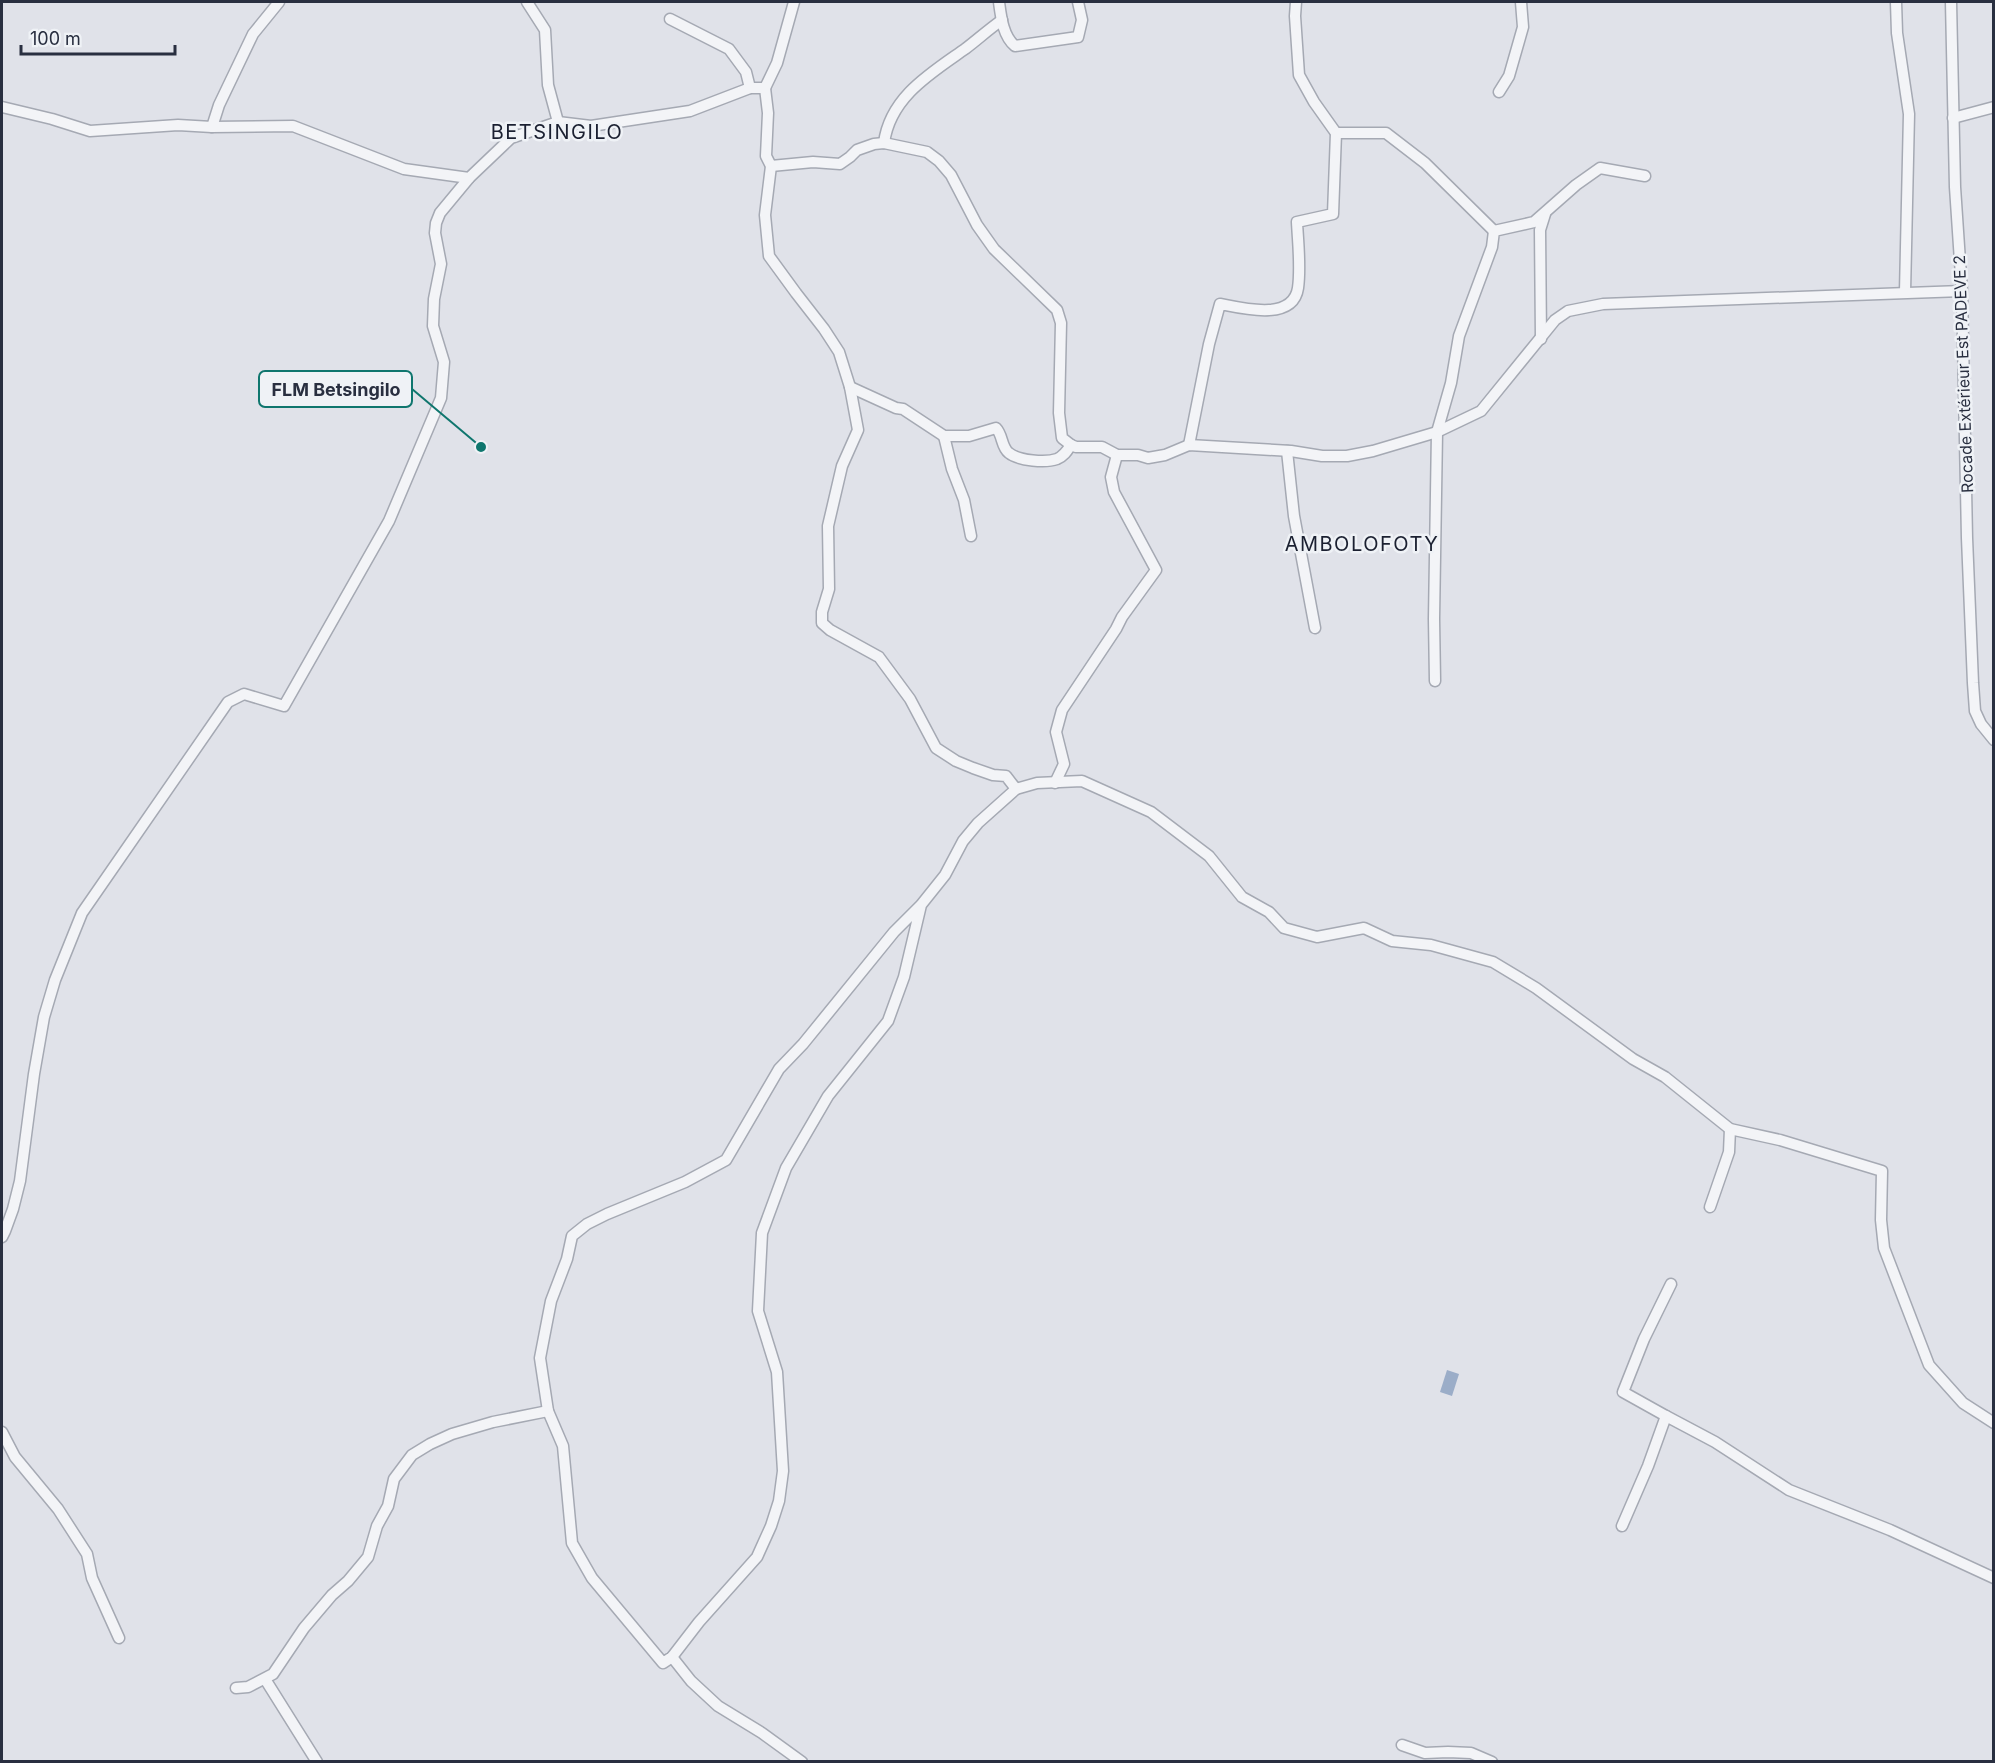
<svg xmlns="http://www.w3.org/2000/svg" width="1995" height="1763" viewBox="0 0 1995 1763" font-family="Inter,sans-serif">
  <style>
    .water { fill: #9badc8 }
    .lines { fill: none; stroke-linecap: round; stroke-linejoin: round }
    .minor-casing { stroke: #a5a9b3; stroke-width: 13 }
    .minor { stroke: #f3f4f7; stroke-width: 10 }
    .labels { text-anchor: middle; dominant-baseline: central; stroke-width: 5; stroke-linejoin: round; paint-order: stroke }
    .street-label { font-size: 16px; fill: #292f40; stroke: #eff2f6 }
    .quarter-label { font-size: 20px; letter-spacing: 1.5px; fill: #1b2031; stroke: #eff2f6 }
    .leader { fill: none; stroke: #0f766e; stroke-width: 2 }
    .callout-dot { fill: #0f766e; stroke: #eff2f6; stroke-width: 2 }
    .callout { fill: #eff2f6; stroke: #0f766e; stroke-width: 2 }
    .callout-label { font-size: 18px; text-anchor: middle; font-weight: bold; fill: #292f40 }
  </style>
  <rect width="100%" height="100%" fill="#e0e2e9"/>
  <!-- water -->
  <path class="water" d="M1447 1370 1459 1374 1452 1396 1440 1392Z"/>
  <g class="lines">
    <!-- minor casing -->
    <g class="minor-casing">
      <g id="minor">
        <path d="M527 2 545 30 548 85 558 122"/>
        <path d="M999 2C1001 17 1003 36 1015 46L1078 37 1082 20 1078 2"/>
        <path d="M1896 2 1897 33 1909 114 1905 292"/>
        <path d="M1951 2 1955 187 1962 291 1967 538 1973 683 1975 711 1981 724 1994 740"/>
        <path d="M670 19 729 49 746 72 750 88"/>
        <path d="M765 88 768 113 766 156 771 166 765 215 769 256 796 293 824 329 839 352 850 387 858 430 842 466 828 526 829 589 822 612V623L830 630 879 657 910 699 936 748 956 761 973 768 993 775 1006 776 1016 789"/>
        <path d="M1499 92 1509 76 1523 27 1521 2"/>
        <path d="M2 107 52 119 90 131 178 125 212 127 293 126 404 169 469 178 511 138 558 122 591 126 690 111 750 88H765L777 63 794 2"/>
        <path d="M1953 118 1994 107"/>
        <path d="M212 127 219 105 253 34 279 2"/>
        <path d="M1336 133H1386L1425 163 1494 231"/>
        <path d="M884 143C890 97 931 73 965 49 977 40 989 29 1002 20"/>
        <path d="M771 166 813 162 840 164 850 157 857 150 874 144 884 143 927 152 939 161 951 175 977 225 994 249 1057 310 1061 323 1059 413 1062 438 1071 445"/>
        <path d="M1541 339 1540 230 1545 214"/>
        <path d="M850 387 896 408 903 409 944 436H969L996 428C1003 435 1001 447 1009 453 1019 461 1046 463 1057 459 1064 456 1067 451 1071 445L1076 447H1102L1117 455H1138L1148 458 1165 455 1189 445 1291 451 1322 456H1347L1373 451 1437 432 1481 411 1555 320 1568 311 1603 304 1962 291"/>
        <path d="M944 436 952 469 964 500 971 536"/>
        <path d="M1189 445 1209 344 1220 304C1241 308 1293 322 1298 288 1301 267 1298 243 1297 222L1333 214 1336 133 1314 102 1299 75 1295 16 1296 2"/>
        <path d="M1287 451 1294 516 1315 628"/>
        <path d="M1435 681 1434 619 1437 432 1451 383 1459 336 1492 247 1494 231 1534 222 1576 185 1600 168 1645 176"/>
        <path d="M1055 783 1064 764 1056 732 1062 710 1116 629 1122 617 1156 570 1114 492 1111 477 1117 455"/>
        <path d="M921 905 904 977 888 1021 828 1096 786 1168 762 1233 758 1311 777 1372 783 1471 779 1501 771 1526 757 1557 699 1622 672 1657 663 1663 592 1578 572 1543 563 1446 548 1411 540 1358 551 1301 567 1259 572 1236 587 1224 607 1214 685 1182 726 1160 779 1069 803 1044 894 932 921 905 945 875 963 841 978 823 1016 789 1037 783 1082 781 1151 812 1209 856 1242 897 1269 912 1284 928 1317 937 1364 928 1392 941 1431 945 1493 962 1536 988 1633 1059 1665 1077 1730 1129 1780 1140 1882 1171 1881 1220 1884 1248 1929 1365 1963 1403 1994 1423"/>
        <path d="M1710 1207 1729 1152 1730 1129"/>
        <path d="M2 1237 5 1231 13 1209 20 1181 34 1074 44 1017 55 980 82 913 228 702 244 694 284 706 389 521 441 398 444 362 433 326 434 299 441 264 435 233 436 223 440 213 469 178"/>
        <path d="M1666 1416 1623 1392 1644 1339 1671 1284"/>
        <path d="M2 1432 15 1457 58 1509 87 1554 92 1578 119 1638"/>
        <path d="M1622 1526 1648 1466 1666 1416 1715 1442 1789 1490 1890 1530 1994 1578"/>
        <path d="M672 1657 691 1681 718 1706 762 1733 802 1762"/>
        <path d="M265 1679 317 1762"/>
        <path d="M236 1688 248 1687 273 1674 304 1628 332 1595 348 1581 368 1557 377 1526 388 1506 394 1479 412 1455 430 1444 452 1434 493 1422 548 1411"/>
        <path d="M1402 1745 1425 1753 1448 1752 1471 1753 1492 1762"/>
      </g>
    </g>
    <!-- minor -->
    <use href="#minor" class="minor"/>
  </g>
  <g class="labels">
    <!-- street labels -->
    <g class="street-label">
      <text transform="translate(1963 374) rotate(-92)">Rocade Extérieur Est PADEVE 2</text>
    </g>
    <!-- quarter labels -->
    <g class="quarter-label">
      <text x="557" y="132">BETSINGILO</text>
      <text x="1362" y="544">AMBOLOFOTY</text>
    </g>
  </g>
  <!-- callouts -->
  <path class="leader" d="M481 447L412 389"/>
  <circle class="callout-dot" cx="481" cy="447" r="6"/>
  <rect class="callout" x="259" y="371" width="153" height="36" rx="6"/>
  <g class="callout-label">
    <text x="336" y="396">FLM Betsingilo</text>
  </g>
  <!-- border -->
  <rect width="1995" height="1763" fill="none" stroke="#292f40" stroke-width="6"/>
  <!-- scale -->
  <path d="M21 45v9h154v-9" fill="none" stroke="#292f40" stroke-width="3"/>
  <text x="30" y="45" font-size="18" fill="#292f40" stroke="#eff2f6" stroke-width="4.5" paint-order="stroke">100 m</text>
</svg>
